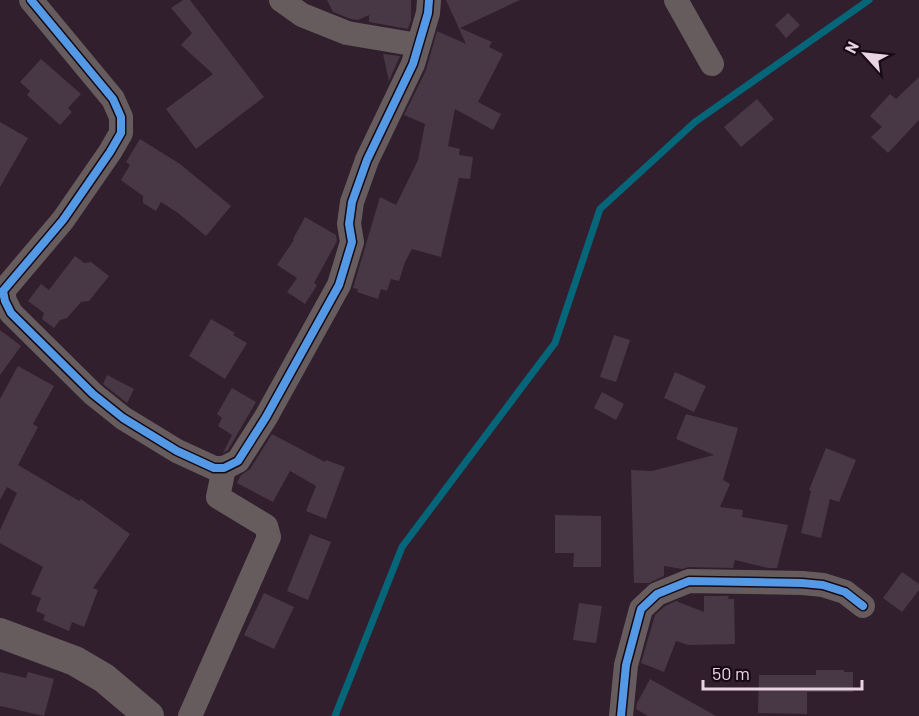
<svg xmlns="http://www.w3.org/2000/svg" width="919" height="716" viewBox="0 0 919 716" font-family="Barlow,sans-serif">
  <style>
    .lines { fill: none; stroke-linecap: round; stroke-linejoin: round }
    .stream { stroke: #046678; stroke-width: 7 }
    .building { fill: #483745 }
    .minor { stroke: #675c5d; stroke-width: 24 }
    .tertiary { stroke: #675c5d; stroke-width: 30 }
    .cycleway-casing { stroke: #170915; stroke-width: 11 }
    .cycleway { stroke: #5399e6; stroke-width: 8 }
  </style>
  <rect width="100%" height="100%" fill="#311f2e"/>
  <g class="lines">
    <!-- stream -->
    <path class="stream" d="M335 716 402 547 555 343 600 209 695 122 869 0"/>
  </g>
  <!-- building -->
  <g class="building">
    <path d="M183 0H190L264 97 196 149 166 109 213 74 181 45 192 33 171 8Z"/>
    <path d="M327 0H411V20L408 29 369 22V15L358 20 351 19 333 12Z"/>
    <path d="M446 0H520L460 28 492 42 489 47 503 54 478 102 501 114 493 130 455 109 448 146 460 149 459 155 473 157 470 179 459 178 441 257 412 249 405 262 399 281 391 279 387 291 381 289 378 299 357 292 358 289 353 288 380 197 396 205 418 160 425 124 404 115 426 70 437 31 466 44Z"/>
    <path d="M788 13 800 25 786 38 775 25Z"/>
    <path d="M383 54 400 56 389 81Z"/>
    <path d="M41 59 81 94 68 108 72 112 60 125 27 95 30 91 20 82Z"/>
    <path d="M919 77V120L888 153 871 137 882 127 870 116 890 94 896 99Z"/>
    <path d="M757 99 774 119 741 147 724 127Z"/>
    <path d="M0 122 28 138 0 187Z"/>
    <path d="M140 139 180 164 231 206 206 236 178 213 161 202 156 211 143 203V196L121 180 130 165 126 162Z"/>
    <path d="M305 217 336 235 337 241 314 283 317 285 305 304 287 292 297 278 277 265 294 240 293 239Z"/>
    <path d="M75 256 84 263 91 262 109 276 89 301 81 302 67 318 60 320 54 328 42 319 44 313 28 301 41 284 49 290Z"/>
    <path d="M211 319 235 333 233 335 247 343 225 379 189 356Z"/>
    <path d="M0 330 21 346 0 375Z"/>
    <path d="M614 335 630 340 616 382 600 377Z"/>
    <path d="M18 366 54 386 33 424 38 427 18 465 79 501 81 499 130 534 93 588 98 590 84 627 72 622 69 631 43 620 45 615 36 611 41 598 31 594 43 567 0 543V530L17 493 7 487 0 500V399Z"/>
    <path d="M675 372 706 386 694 412 664 398Z"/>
    <path d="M107 375 134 389 127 403 103 384Z"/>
    <path d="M232 388 256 402 228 450 223 453 232 435 218 426 222 418 217 414Z"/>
    <path d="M602 392 624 404 616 420 594 408Z"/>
    <path d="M686 414 738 428 723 480 730 484 720 507 743 510 742 517 788 525 777 568H768L735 560 733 568 689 567 682 569 664 566V576L649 583H634L631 470 652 471 714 455 676 439Z"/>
    <path d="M272 434 325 462 326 460 345 467 326 519 306 511 316 486 290 471 273 502 237 483 241 475 250 469Z"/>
    <path d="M826 448 856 460 839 502 830 499 821 538 801 533 811 491 809 490Z"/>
    <path d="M555 515 601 516V567H573L574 553H555Z"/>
    <path d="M310 534 331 542 308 600 287 591Z"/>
    <path d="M902 572 919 584V590L902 612 883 598Z"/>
    <path d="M264 593 294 607 274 649 244 635Z"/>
    <path d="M704 596H729L728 599H734L735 644 688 645 676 641 664 672 641 663 655 615 665 606 676 601 704 612Z"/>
    <path d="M579 603 602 606 596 643 573 640Z"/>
    <path d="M816 670H844V672H853V692H807V714L758 713 759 675H816Z"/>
    <path d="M0 672 26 678 28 672 54 679 44 716 0 706Z"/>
    <path d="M650 679 716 716H648L636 709 637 703Z"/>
  </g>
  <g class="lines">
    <!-- minor -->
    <g class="minor">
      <path d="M31 0 113 99 121 117V133L110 152 63 220 3 291 5 301 11 313 93 394 123 418 177 451 214 468H224L238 461 266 417 339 285 352 242 349 224 352 202 367 160 413 64 428 13 429 0"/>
      <path d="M281 0 302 15 347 33 418 45"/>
      <path d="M676 0 712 64"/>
      <path d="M190 716 269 537 266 526 218 497 224 468"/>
      <path d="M621 716 626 665 641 609 657 594 689 581 802 583 823 585 845 592 863 606"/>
    </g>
    <!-- tertiary -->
    <path class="tertiary" d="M0 633 75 661 104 678 149 716"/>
    <!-- cycleway casing -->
    <g class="cycleway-casing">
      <g id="cycleway">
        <path d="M31 0 113 99 121 117V133L110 152 63 220 3 291 5 301 11 313 93 394 123 418 177 451 214 468H224L238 461 266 417 339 285 352 242 349 224 352 202 367 160 413 64 428 13 429 0"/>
        <path d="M621 716 626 665 641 609 657 594 689 581 802 583 823 585 845 592 863 606"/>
      </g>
    </g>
    <!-- cycleway -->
    <use href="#cycleway" class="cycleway"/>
  </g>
  <!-- north arrow -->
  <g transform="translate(865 54) rotate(297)" stroke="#170915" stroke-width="4.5" paint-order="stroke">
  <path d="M0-4.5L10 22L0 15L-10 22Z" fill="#e9d4e4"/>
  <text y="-9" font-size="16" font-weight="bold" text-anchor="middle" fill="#e9d4e4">N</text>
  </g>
  <!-- scale -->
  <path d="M703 680v9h159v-9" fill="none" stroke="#e9d4e4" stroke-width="3"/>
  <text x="712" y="680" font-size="18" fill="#e9d4e4" stroke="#170915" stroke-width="4.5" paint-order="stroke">50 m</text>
</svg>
